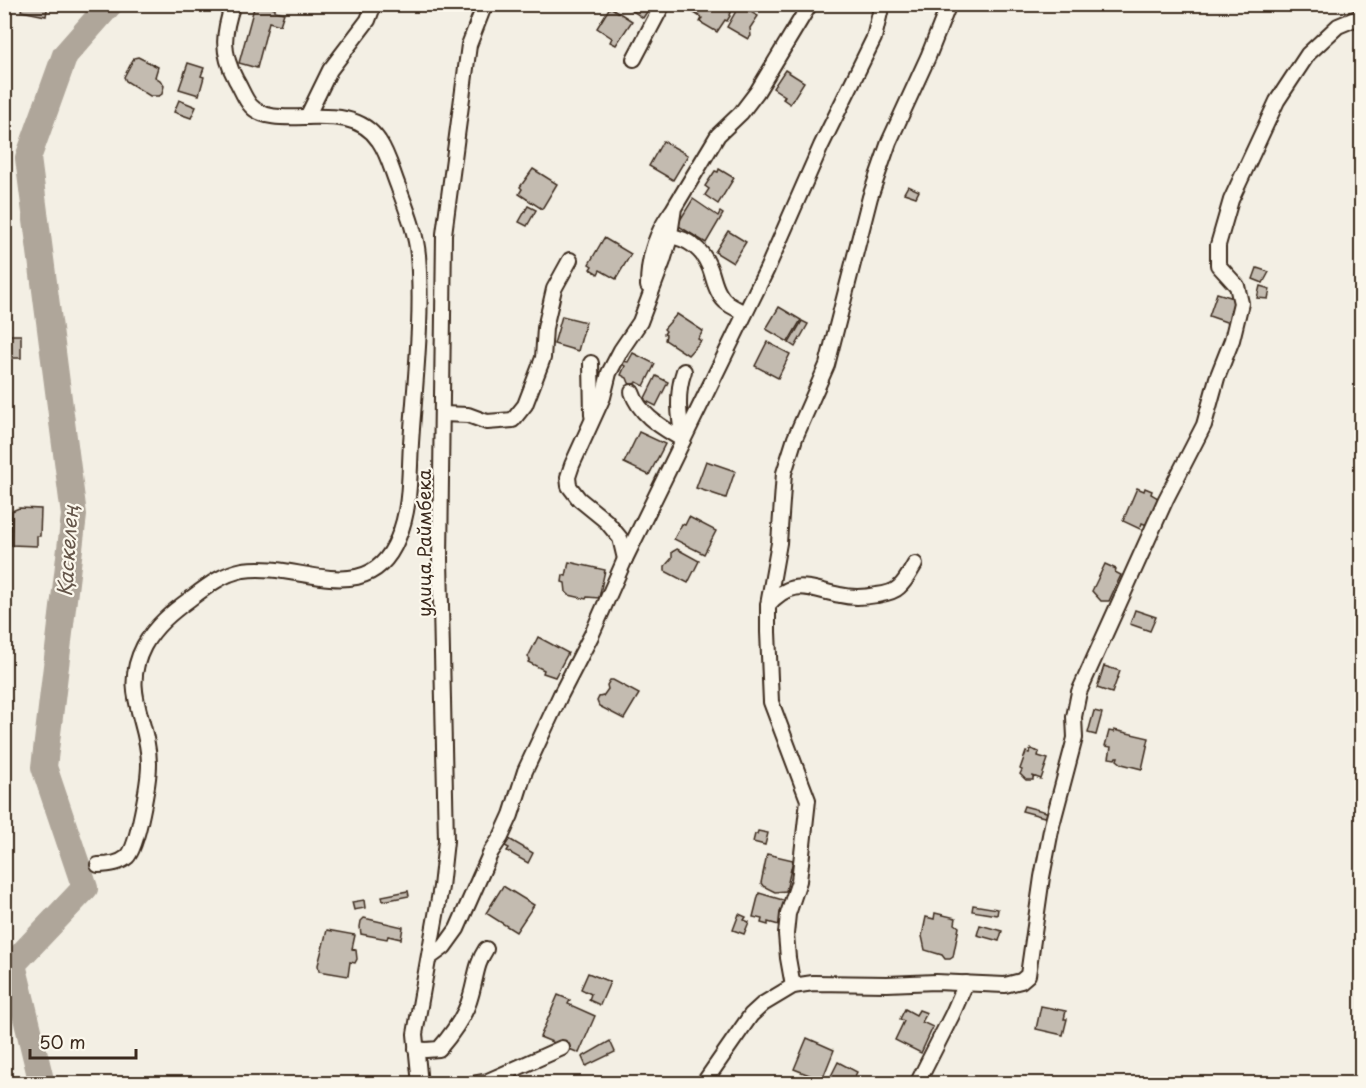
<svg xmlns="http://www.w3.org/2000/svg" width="1366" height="1088" viewBox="0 0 1366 1088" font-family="'Playpen Sans',sans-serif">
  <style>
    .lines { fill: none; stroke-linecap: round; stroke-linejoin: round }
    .river { stroke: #afa69a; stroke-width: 26 }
    .building { fill: #c3bbb0; stroke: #3b2a1e; stroke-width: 1.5 }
    .minor-casing { stroke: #3b2a1e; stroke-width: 18 }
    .minor { stroke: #fbf7ec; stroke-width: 14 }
    .labels { text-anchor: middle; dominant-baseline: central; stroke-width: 4.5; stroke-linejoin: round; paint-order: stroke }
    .street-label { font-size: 18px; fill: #3b2a1e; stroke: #fbf7ec }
    .water-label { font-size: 20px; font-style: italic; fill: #645549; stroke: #fbf7ec }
  </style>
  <rect width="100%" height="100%" fill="#f3efe4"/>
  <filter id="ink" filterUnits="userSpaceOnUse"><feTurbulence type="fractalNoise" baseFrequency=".0167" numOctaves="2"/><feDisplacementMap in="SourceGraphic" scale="12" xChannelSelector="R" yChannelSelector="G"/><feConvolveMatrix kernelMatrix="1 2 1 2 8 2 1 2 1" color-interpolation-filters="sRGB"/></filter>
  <g filter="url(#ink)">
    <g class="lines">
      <!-- river -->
      <path class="river" d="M42 1084 13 964 85 888 44 767 74 515 28 158 65 55 110 4"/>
    </g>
    <!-- building -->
    <g class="building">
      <path d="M14 4H48L46 16 21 11 22 6Z"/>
      <path d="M255 4 275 8V11L284 13 280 25 269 22 257 68 239 63Z"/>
      <path d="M633 4H652L643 18 630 9Z"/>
      <path d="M695 4H734L729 15 730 16 727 21 725 20 717 32 700 22 702 18 691 11Z"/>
      <path d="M740 4H745L743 8 758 16 750 28 751 36 748 39 727 27Z"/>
      <path d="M610 7 632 21 616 45 610 42 612 38 597 28Z"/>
      <path d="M138 57 158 67 155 77 160 80 164 86 162 94 159 96H150L126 81 124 77 134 58Z"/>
      <path d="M188 63 204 68 201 76 204 77 199 95 179 89Z"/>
      <path d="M785 70 804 82 790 104 783 99 785 96 773 88Z"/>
      <path d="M179 100 196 107 191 118 174 112Z"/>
      <path d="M663 141 688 155 673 180 649 166Z"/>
      <path d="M533 169 557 184 542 209 519 194 522 189 520 187Z"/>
      <path d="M719 169 734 178 718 204 705 195 709 189 705 186 715 171 718 172Z"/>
      <path d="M908 186 919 191 916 197 904 193Z"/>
      <path d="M693 199 718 216 720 212 723 214 706 243 677 225Z"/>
      <path d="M528 206 536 210 527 226 519 222Z"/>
      <path d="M728 231 746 242 733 263 715 252Z"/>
      <path d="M604 238 631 254 616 279 600 270 598 274 590 269 592 266 589 264Z"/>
      <path d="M1257 268 1269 272 1263 283 1253 279Z"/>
      <path d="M1260 286 1270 289 1268 299 1257 298Z"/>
      <path d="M1217 293 1237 299 1229 323 1209 316Z"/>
      <path d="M779 307 801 320 788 342 766 329Z"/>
      <path d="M677 314 703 331 698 339 701 341 688 355 665 340 666 335 664 334 666 331 664 329Z"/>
      <path d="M562 316 586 322 578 351 554 344Z"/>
      <path d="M802 321 808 324 795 347 789 343Z"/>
      <rect x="7" y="335" width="14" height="23"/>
      <path d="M767 342 790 354 778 378 755 366Z"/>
      <path d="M633 353 655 364 644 386 637 382 632 385 629 383 627 378 621 375 625 366 622 364 623 361 628 362Z"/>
      <path d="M656 376 668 382 656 406 644 400Z"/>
      <path d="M639 432 665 444 649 475 624 463Z"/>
      <path d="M706 461 735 471 726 498 696 488Z"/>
      <path d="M1137 488 1144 491 1145 488 1152 491 1151 494 1158 498 1147 525 1142 523 1140 529 1123 521Z"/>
      <path d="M19 508 41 509 40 536H37V546L11 545 12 511Z"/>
      <path d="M689 517 716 531 704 554 674 539 682 524 685 525Z"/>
      <path d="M677 549 699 561 688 583 665 571V566L672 558V552Z"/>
      <path d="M569 562 605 570 599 598 587 597 586 599 569 595 566 592 565 583 562 582 563 575 566 576Z"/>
      <path d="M1105 564 1116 569 1115 572 1121 575 1109 601H1101L1092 591Z"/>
      <path d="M1135 610 1156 617 1150 631 1130 624Z"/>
      <path d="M538 637 568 653 555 677 543 673 544 670 528 662 530 659 528 657Z"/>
      <path d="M1104 666 1120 671 1112 693 1097 688Z"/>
      <path d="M610 680H613L639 694 624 719 599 706 597 701 599 697 603 696 608 689 607 685Z"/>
      <path d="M1094 711 1102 713 1096 735 1088 733Z"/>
      <path d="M1114 730 1149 738 1142 769 1122 764 1117 760 1118 757H1116L1115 759 1109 758 1111 747 1105 746 1109 731 1114 732Z"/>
      <path d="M1031 749 1039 752 1038 756 1048 759 1041 779 1033 776V780H1026L1020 774 1022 770 1020 769 1026 752 1029 753Z"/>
      <path d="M1024 806 1050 813 1048 818 1022 811Z"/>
      <path d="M758 831 768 833 765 845 753 842 755 834H757Z"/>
      <path d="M509 839 533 853 528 863 507 851 509 848 505 846Z"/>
      <path d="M767 854 793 860 786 891 775 892 763 886 761 883Z"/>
      <path d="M503 886 534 905 516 932 486 913Z"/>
      <path d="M408 891 409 896 383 901 382 896Z"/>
      <path d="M759 893 786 901 779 925 768 922V925L761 923 762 919 753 917Z"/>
      <path d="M364 900 365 908 354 910 352 902Z"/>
      <path d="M973 905 998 909 997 915 972 911Z"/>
      <path d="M935 913 956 918 955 924 959 927 953 957 950 959H945L942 955 925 950 922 936 926 917 934 919Z"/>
      <path d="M739 914 746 917 744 920 749 922 744 934 733 930Z"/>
      <path d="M364 918 403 927 401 939 388 936 387 939 361 934 360 927 361 921Z"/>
      <path d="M980 925 1002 931 999 941 977 935Z"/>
      <path d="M327 930 355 935 352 949 356 950 357 959 355 963 350 962 348 976 319 971 318 965Z"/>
      <path d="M588 973 610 982 600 1005 589 1000 591 994 581 989Z"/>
      <path d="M558 995 570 1000 568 1004 595 1016 579 1053 540 1037Z"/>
      <path d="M1041 1006 1066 1011 1064 1019H1067L1063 1035 1036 1029Z"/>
      <path d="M905 1009 916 1015 919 1010 927 1013 922 1022 933 1027 921 1053 895 1040 904 1021 900 1019Z"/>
      <path d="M807 1038 834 1050 822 1080 794 1069Z"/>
      <path d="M610 1041 615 1052 586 1066 582 1057Z"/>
      <path d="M838 1062 857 1072 851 1084H827Z"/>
    </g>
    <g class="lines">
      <!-- minor casing -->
      <g class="minor-casing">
        <g id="minor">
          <path d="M634 59 663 4"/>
          <path d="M307 117 330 70 368 20 374 4"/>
          <path d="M669 236C687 238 702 249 709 266 713 275 714 285 719 293 724 304 735 308 745 313"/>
          <path d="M648 286C648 258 655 234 672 211"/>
          <path d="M591 363 592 415"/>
          <path d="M632 392C640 416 662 427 683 440"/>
          <path d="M442 414 468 415 487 422 513 420 525 405 535 379 543 358 545 328 554 289 570 260"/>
          <path d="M683 440C679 417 676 393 684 371"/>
          <path d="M625 559 620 538 606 521 579 499 569 486 568 477 572 465 603 397 609 373 621 350 640 322 663 261 669 241 674 208 718 135 741 113 757 92 810 4"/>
          <path d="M768 605C793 577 809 589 840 595 852 598 866 597 877 595 884 594 894 592 899 587 906 581 910 572 915 564"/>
          <path d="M98 865C107 865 120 863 127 857 138 847 149 780 149 764 149 720 120 692 144 646 155 626 172 612 190 599 206 587 222 574 243 570 299 561 369 611 398 538 411 508 409 475 411 443 415 381 423 318 418 255 416 232 406 208 398 186 392 171 388 154 379 141 349 95 276 134 251 106 245 100 241 88 236 80 221 52 223 33 233 4"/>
          <path d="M429 958 444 947 457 929 491 852 501 837 511 815 525 771 560 696 592 634 625 559 767 269 821 146 874 38 882 4"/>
          <path d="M793 986 788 958 786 934 788 914 799 881 808 800 771 702 768 632V605L779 543 784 473 795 438 827 365 870 197 889 142 928 57 949 4"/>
          <path d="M416 1049 426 1050 439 1049C452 1034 466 1015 471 995 476 978 476 964 486 949"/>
          <path d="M420 1084 415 1034 441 887 446 841 440 559 444 234 469 45 485 4"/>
          <path d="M472 1084 488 1081 562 1048"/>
          <path d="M703 1084 751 1015 763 1004 793 986 813 983 887 984 936 982 1005 985 1021 981 1028 975 1042 877 1052 825 1075 738 1074 717 1079 692 1166 499 1204 425 1217 378 1232 340 1241 303 1237 286 1218 265V245L1231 200 1277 101 1308 54 1338 26 1362 16"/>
          <path d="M917 1084 952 1015 966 983"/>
        </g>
      </g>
      <!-- minor -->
      <use href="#minor" class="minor"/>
    </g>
  </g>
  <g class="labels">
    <!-- street labels -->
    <g class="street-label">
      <text transform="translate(423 543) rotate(-90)">улица Раймбека</text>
    </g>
    <!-- water labels -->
    <g class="water-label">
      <text transform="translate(67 551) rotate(-86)">Қаскелең</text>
    </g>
  </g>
  <!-- margin -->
  <rect width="1366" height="1088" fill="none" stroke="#fbf7ec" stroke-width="24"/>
  <rect x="12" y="12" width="1342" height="1064" fill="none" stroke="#3b2a1e" stroke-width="2" filter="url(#ink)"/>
  <!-- scale -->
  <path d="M30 1049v9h106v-9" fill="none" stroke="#3b2a1e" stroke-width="3"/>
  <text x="39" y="1049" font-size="18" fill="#3b2a1e" stroke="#fbf7ec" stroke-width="4.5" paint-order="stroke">50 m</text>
</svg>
